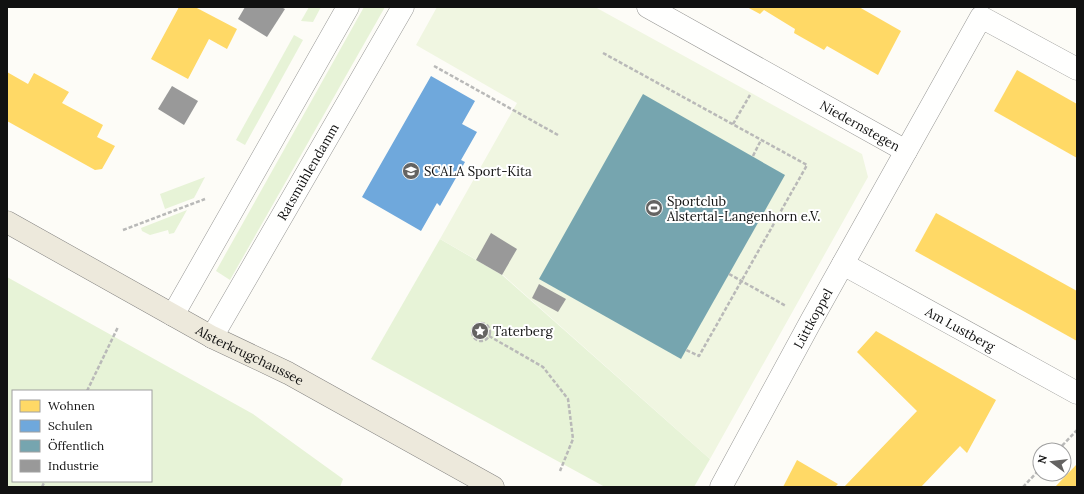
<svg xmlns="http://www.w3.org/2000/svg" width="1084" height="494" viewBox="0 0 1084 494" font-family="Lora,serif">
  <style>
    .green { fill: #e7f3d7; fill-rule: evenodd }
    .pitch { fill: #f0f6e1 }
    .homes { fill: #ffd966 }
    .schools { fill: #6fa8dc }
    .public { fill: #76a5af }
    .industry { fill: #999 }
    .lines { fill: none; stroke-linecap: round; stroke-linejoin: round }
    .minor-casing { stroke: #979795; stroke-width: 23 }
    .major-casing { stroke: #858482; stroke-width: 23 }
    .path { stroke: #b9b9b8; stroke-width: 2.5; stroke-dasharray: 4 2; stroke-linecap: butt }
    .minor { stroke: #fffffe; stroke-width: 22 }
    .major { stroke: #ede9dc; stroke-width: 22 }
    .labels { text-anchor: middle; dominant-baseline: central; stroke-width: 4; stroke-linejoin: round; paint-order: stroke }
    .street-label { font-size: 13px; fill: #111; stroke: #fff }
    .poi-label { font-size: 13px; fill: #111; stroke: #fff; text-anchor: start }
  </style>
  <rect width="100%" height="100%" fill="#fdfcf7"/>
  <!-- green -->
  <g class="green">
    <path d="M309 7H321L313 22 301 21Z"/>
    <path d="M364 7H385L230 280 216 271Z"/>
    <path d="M294 35 303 40 245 145 236 140Z"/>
    <path d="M205 177 194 198 165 209 160 194Z"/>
    <path d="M187 210 174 233 169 234 168 230 150 235 142 231 141 228Z"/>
    <path d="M440 239 502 275 710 459 694 487H605L371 359Z"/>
    <path d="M7 277 253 414 343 479 340 487H7ZM13 391H151V481H13Z"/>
  </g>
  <!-- pitch -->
  <path class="pitch" d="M437 7H595L862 154 868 177 710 459 503 275 440 239 517 103 416 45Z"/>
  <!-- homes -->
  <g class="homes">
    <path d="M179 7H195L237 29 227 49 209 39 188 79 151 59Z"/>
    <path d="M747 7H859L901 31 878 75 827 46 824 50 794 33 795 29 764 10 760 14Z"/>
    <path d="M1017 70 1077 104V158L994 111Z"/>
    <path d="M7 72 28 84 34 73 69 92 62 103 103 125 97 137 115 146 102 169 95 170 7 121Z"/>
    <path d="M936 213 1077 291V341L915 251Z"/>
    <path d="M876 331 996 400 967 453 960 446 921 487H844L917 411 857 352Z"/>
    <path d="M797 460 838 484 835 487H783Z"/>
    <path d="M1077 464V487H1055Z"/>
  </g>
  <!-- schools -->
  <path class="schools" d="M431 76 475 101 462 124 477 132 461 160 465 162 440 206 437 203 421 231 362 197Z"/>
  <!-- public -->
  <path class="public" d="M643 94 785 175 681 359 539 279Z"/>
  <!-- industry -->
  <g class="industry">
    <path d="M245 7H281L285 9 267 37 238 19Z"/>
    <path d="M172 86 198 101 184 125 158 109Z"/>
    <path d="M491 233 517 249 502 275 476 260Z"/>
    <path d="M539 284 566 299 558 312 532 298Z"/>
  </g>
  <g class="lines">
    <!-- minor casing -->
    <g class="minor-casing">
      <g id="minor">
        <path id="s1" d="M648 7 906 151"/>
        <path id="s2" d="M843 264 1077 393"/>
        <path d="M173 315 348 7"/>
        <path id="s3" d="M212 337 403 7"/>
        <path id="s4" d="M721 487 811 321 981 17 1077 69"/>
      </g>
    </g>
    <!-- major casing -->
    <g class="major-casing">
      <g id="major">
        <path id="s5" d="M7 222 212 337 288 373 493 487"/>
      </g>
    </g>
    <!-- path -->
    <g class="path">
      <path d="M603 53 807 165 699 356 686 350"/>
      <path d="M434 66 558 135"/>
      <path d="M733 124 750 95"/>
      <path d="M753 156 761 140"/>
      <path d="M123 230 205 199"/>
      <path d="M729 274 786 306"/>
      <circle cx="481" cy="332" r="9"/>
      <path d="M489 336 543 367 568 399 573 439 560 471"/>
      <path d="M87 391 118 327"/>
      <path d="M1058 450 1077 430"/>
      <path d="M42 487 45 481"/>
      <path d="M1023 487 1040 469"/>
    </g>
    <!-- minor -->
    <use href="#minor" class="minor"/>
    <!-- major -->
    <use href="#major" class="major"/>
  </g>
  <!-- icons -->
  <defs>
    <g id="school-disc" transform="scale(0.9)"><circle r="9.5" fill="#646362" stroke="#fff"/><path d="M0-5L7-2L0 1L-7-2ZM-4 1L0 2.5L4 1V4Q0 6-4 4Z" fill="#fff"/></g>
    <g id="stadium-disc" transform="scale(0.9)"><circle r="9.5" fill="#646362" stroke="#fff"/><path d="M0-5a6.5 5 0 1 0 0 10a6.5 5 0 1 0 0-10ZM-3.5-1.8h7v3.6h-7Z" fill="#fff"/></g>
    <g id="sight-disc" transform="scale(0.9)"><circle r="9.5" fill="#646362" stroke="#fff"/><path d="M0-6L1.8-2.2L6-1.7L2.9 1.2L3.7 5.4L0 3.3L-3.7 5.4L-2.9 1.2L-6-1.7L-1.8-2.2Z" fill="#fff"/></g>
  </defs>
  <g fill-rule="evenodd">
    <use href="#school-disc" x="411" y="171"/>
    <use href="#stadium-disc" x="654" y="208"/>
    <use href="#sight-disc" x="480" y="331"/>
  </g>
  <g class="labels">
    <!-- street labels -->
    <g class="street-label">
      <text stroke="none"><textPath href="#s1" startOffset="243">Niedernstegen</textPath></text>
      <text stroke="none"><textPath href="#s3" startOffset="191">Ratsmühlendamm</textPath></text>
      <text stroke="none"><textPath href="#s4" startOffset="192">Lüttkoppel</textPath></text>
      <text stroke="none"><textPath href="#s2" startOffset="134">Am Lustberg</textPath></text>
      <text stroke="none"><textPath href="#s5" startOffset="277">Alsterkrugchaussee</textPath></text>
    </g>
    <!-- poi labels -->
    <g class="poi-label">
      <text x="424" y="171">SCALA Sport-Kita</text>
      <text x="667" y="201">Sportclub<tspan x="667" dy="15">Alstertal-Langenhorn e.V.</tspan></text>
      <text x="493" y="331">Taterberg</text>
    </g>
  </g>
  <!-- border -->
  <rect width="1084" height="494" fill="none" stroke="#111111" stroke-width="16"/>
  <!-- legend -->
  <rect x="12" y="390" width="140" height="92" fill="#ffffff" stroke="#a0a0a0"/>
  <rect x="20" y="400" width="20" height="12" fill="#ffd966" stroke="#a0a0a0"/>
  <text x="48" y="410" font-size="12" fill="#111111">Wohnen</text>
  <rect x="20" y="420" width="20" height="12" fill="#6fa8dc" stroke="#a0a0a0"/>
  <text x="48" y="430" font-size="12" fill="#111111">Schulen</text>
  <rect x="20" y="440" width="20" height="12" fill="#76a5af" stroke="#a0a0a0"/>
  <text x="48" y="450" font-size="12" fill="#111111">Öffentlich</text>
  <rect x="20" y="460" width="20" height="12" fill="#999999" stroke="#a0a0a0"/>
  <text x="48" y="470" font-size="12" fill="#111111">Industrie</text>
  <!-- north arrow -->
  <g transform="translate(1052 462) rotate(285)"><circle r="19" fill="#ffffff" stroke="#a0a0a0"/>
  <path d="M0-3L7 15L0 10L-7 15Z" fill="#646362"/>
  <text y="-6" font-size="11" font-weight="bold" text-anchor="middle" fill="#111111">N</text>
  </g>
</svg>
